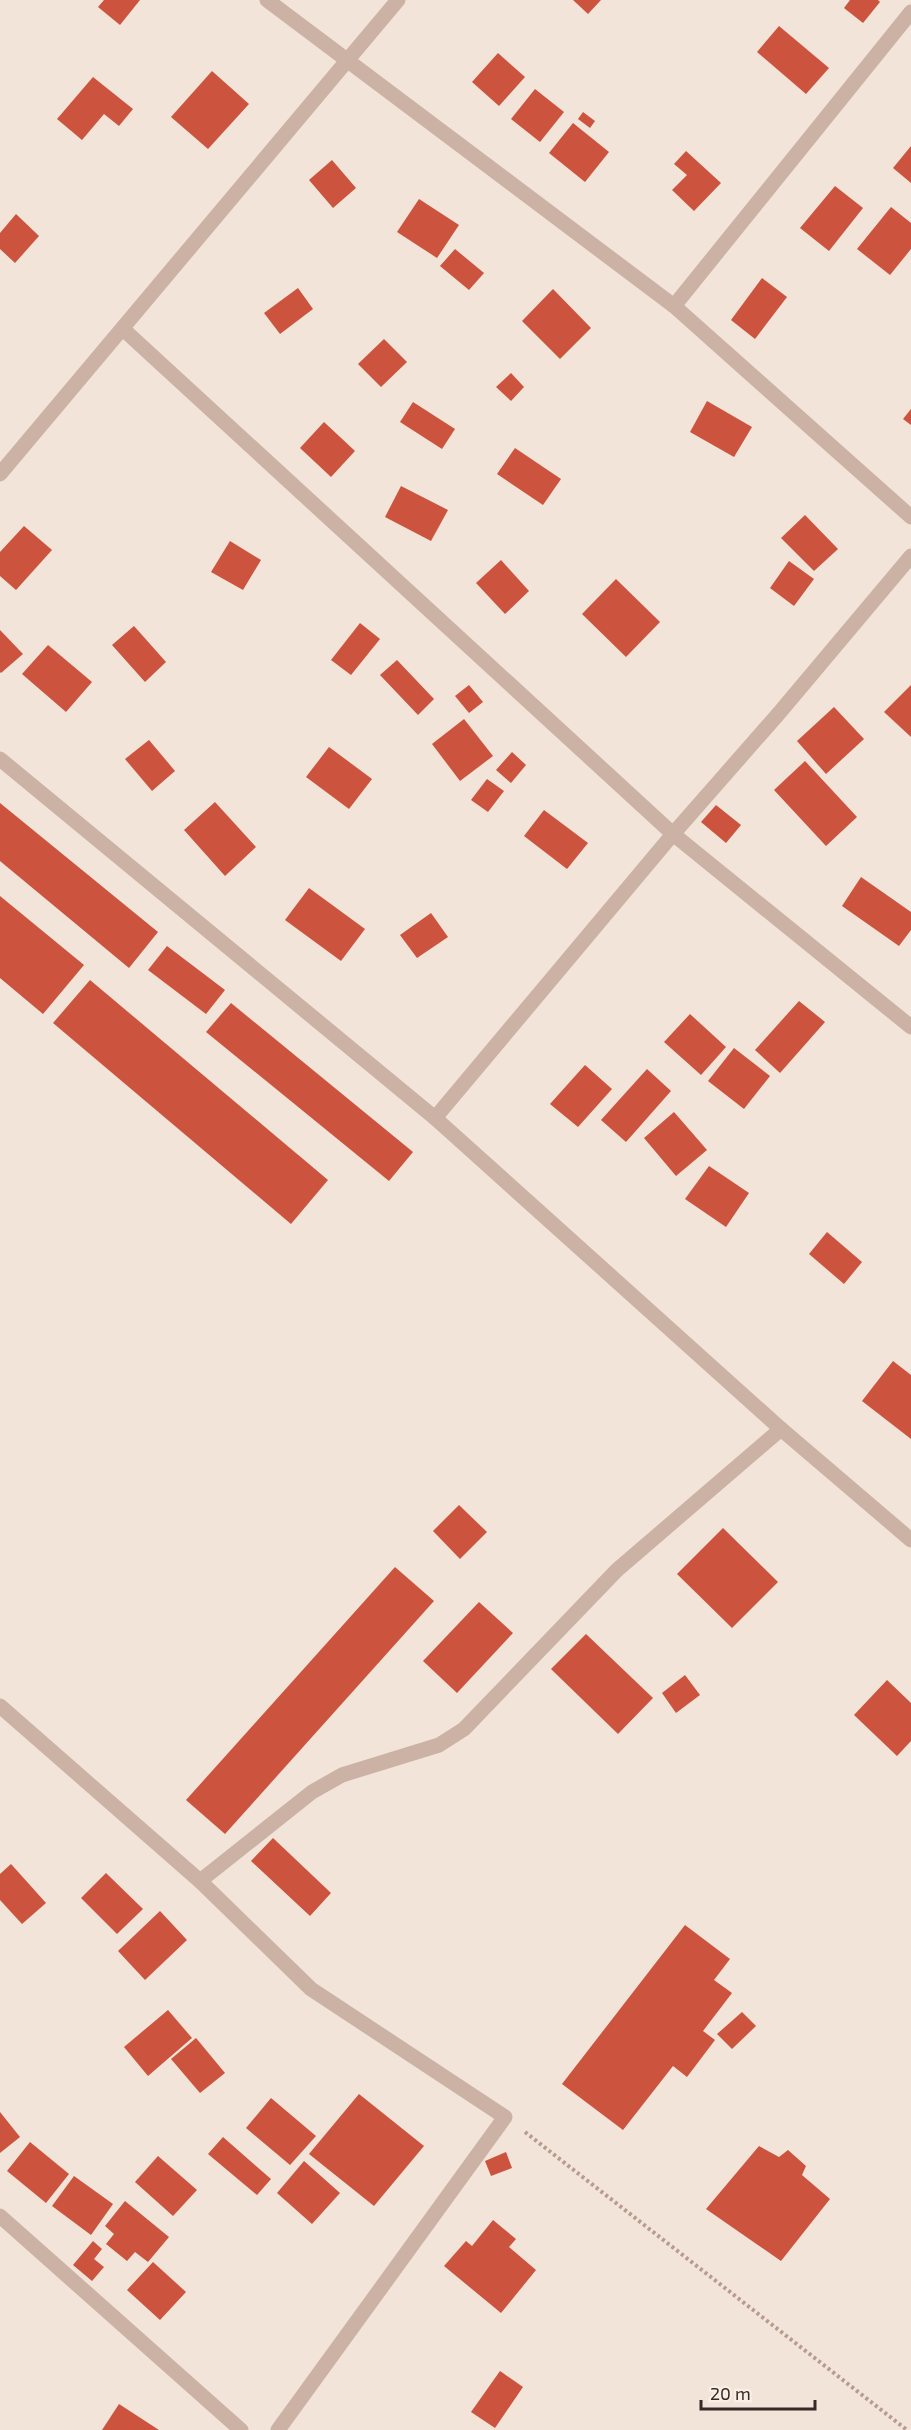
<svg xmlns="http://www.w3.org/2000/svg" width="911" height="2430" viewBox="0 0 911 2430" font-family="'Exo 2',sans-serif">
  <style>
    .building { fill: #cc533d }
    .lines { fill: none; stroke-linecap: round; stroke-linejoin: round }
    .path { stroke: #b79c8e; stroke-width: 4; stroke-dasharray: 3 3; stroke-linecap: butt }
    .minor { stroke: #cbb2a4; stroke-width: 15 }
  </style>
  <rect width="100%" height="100%" fill="#f2e4d9"/>
  <!-- building -->
  <g class="building">
    <path d="M104 0H140L120 25 98 7Z"/>
    <path d="M573 0H601L588 14Z"/>
    <path d="M850 0H878L880 2 863 23 844 8Z"/>
    <path d="M779 26 829 68 806 94 757 52Z"/>
    <path d="M498 53 525 77 499 106 472 82Z"/>
    <path d="M212 71 249 104 208 149 171 117Z"/>
    <path d="M93 77 133 109 119 126 104 114 82 140 57 119Z"/>
    <path d="M535 89 564 112 540 142 511 119Z"/>
    <path d="M583 112 595 121 590 128 578 119Z"/>
    <path d="M573 123 609 152 585 182 549 153Z"/>
    <path d="M911 146V183L893 168Z"/>
    <path d="M686 151 721 183 694 211 672 190 687 175 674 164Z"/>
    <path d="M332 160 356 188 333 208 309 180Z"/>
    <path d="M835 186 863 208 829 251 800 228Z"/>
    <path d="M419 199 459 225 437 258 397 232Z"/>
    <path d="M891 207 911 223V249L890 275 857 249Z"/>
    <path d="M16 214 39 236 15 263 0 249V233Z"/>
    <path d="M455 249 484 273 469 290 440 266Z"/>
    <path d="M762 278 787 297 755 339 731 320Z"/>
    <path d="M298 288 313 309 280 334 264 313Z"/>
    <path d="M553 289 591 328 560 359 522 321Z"/>
    <path d="M384 339 407 362 381 387 358 364Z"/>
    <path d="M511 373 524 387 511 401 496 387Z"/>
    <path d="M707 401 752 427 734 457 690 432Z"/>
    <path d="M413 402 455 429 442 449 400 422Z"/>
    <path d="M911 409V425L903 419Z"/>
    <path d="M324 422 355 451 331 477 300 448Z"/>
    <path d="M515 448 561 479 543 505 497 474Z"/>
    <path d="M401 486 448 510 431 541 385 517Z"/>
    <path d="M805 515 838 549 814 571 781 538Z"/>
    <path d="M24 526 52 550 16 590 0 576V552Z"/>
    <path d="M230 541 261 560 243 590 211 572Z"/>
    <path d="M501 560 529 591 505 614 476 583Z"/>
    <path d="M789 561 814 579 794 606 770 588Z"/>
    <path d="M616 579 660 622 626 657 582 614Z"/>
    <path d="M360 623 380 639 351 675 331 660Z"/>
    <path d="M134 626 166 662 145 682 112 645Z"/>
    <path d="M0 630 23 654 1 673 0 672Z"/>
    <path d="M48 645 92 682 66 712 22 674Z"/>
    <path d="M397 660 434 699 418 715 380 675Z"/>
    <path d="M469 685 483 702 469 713 455 696Z"/>
    <path d="M911 685V737L884 712Z"/>
    <path d="M834 707 864 739 826 774 797 741Z"/>
    <path d="M464 719 493 756 460 781 432 744Z"/>
    <path d="M149 740 175 771 152 791 125 759Z"/>
    <path d="M329 747 372 779 349 809 306 777Z"/>
    <path d="M512 752 526 765 511 783 496 770Z"/>
    <path d="M805 761 857 817 826 846 774 790Z"/>
    <path d="M487 779 504 791 488 812 471 800Z"/>
    <path d="M215 802 256 847 225 876 184 830Z"/>
    <path d="M0 803 158 932 129 968 0 861Z"/>
    <path d="M716 805 741 825 726 843 701 822Z"/>
    <path d="M544 810 588 843 567 869 524 836Z"/>
    <path d="M861 877 911 912V930L899 946 842 906Z"/>
    <path d="M309 888 365 929 341 961 285 920Z"/>
    <path d="M0 896 84 965 43 1014 0 978Z"/>
    <path d="M431 913 448 937 417 958 400 935Z"/>
    <path d="M167 946 225 990 206 1014 148 970Z"/>
    <path d="M90 980 328 1180 291 1224 53 1023Z"/>
    <path d="M799 1001 825 1022 780 1073 755 1050Z"/>
    <path d="M231 1003 413 1152 389 1181 206 1032Z"/>
    <path d="M690 1014 726 1047 701 1075 664 1042Z"/>
    <path d="M734 1048 770 1076 744 1109 708 1081Z"/>
    <path d="M585 1065 612 1089 578 1127 550 1104Z"/>
    <path d="M647 1069 671 1091 626 1142 601 1120Z"/>
    <path d="M674 1112 707 1150 676 1176 644 1138Z"/>
    <path d="M709 1166 749 1193 726 1227 685 1199Z"/>
    <path d="M827 1232 862 1262 844 1284 809 1254Z"/>
    <path d="M893 1361 911 1375V1439L862 1401Z"/>
    <path d="M459 1505 487 1532 460 1559 433 1531Z"/>
    <path d="M723 1528 778 1582 732 1628 677 1574Z"/>
    <path d="M395 1567 434 1601 225 1834 186 1800Z"/>
    <path d="M479 1602 513 1633 457 1693 423 1661Z"/>
    <path d="M586 1634 653 1698 618 1734 551 1669Z"/>
    <path d="M685 1675 700 1695 676 1713 662 1693Z"/>
    <path d="M887 1680 911 1703V1741L897 1756 854 1715Z"/>
    <path d="M273 1838 331 1893 310 1916 251 1861Z"/>
    <path d="M11 1864 46 1903 22 1924 0 1900V1874Z"/>
    <path d="M106 1873 143 1909 117 1934 81 1898Z"/>
    <path d="M160 1911 187 1940 145 1980 118 1951Z"/>
    <path d="M685 1925 730 1959 714 1980 732 1993 703 2031 715 2040 687 2077 673 2066 623 2130 562 2084Z"/>
    <path d="M168 2010 192 2038 148 2076 124 2047Z"/>
    <path d="M742 2012 756 2026 732 2049 717 2034Z"/>
    <path d="M196 2038 225 2073 200 2093 171 2059Z"/>
    <path d="M359 2094 424 2146 374 2206 309 2154Z"/>
    <path d="M271 2098 316 2136 290 2165 246 2128Z"/>
    <path d="M0 2112 20 2137 0 2153Z"/>
    <path d="M223 2137 271 2179 257 2195 208 2154Z"/>
    <path d="M30 2142 69 2174 46 2203 7 2171Z"/>
    <path d="M759 2146 779 2157 788 2150 806 2166 802 2175 830 2199 781 2261 706 2209Z"/>
    <path d="M506 2152 512 2168 491 2176 485 2161Z"/>
    <path d="M158 2156 197 2190 173 2216 135 2182Z"/>
    <path d="M304 2161 340 2193 312 2224 277 2193Z"/>
    <path d="M74 2176 113 2204 91 2235 52 2206Z"/>
    <path d="M125 2201 169 2237 148 2262 135 2252 127 2261 106 2244 114 2234 105 2226Z"/>
    <path d="M493 2220 516 2239 509 2247 536 2270 501 2313 444 2266 466 2241 472 2246Z"/>
    <path d="M93 2241 102 2249 94 2259 104 2267 92 2281 73 2265Z"/>
    <path d="M153 2262 186 2292 160 2320 127 2290Z"/>
    <path d="M500 2371 523 2387 495 2428 471 2412Z"/>
    <path d="M119 2404 159 2430H102Z"/>
  </g>
  <g class="lines">
    <!-- path -->
    <path class="path" d="M525 2132 907 2430"/>
    <!-- minor -->
    <g class="minor">
      <path d="M267 0 674 306 911 517"/>
      <path d="M674 306 911 12"/>
      <path d="M123 329 673 834 911 1027"/>
      <path d="M0 474 398 0"/>
      <path d="M0 759 435 1118 781 1429 911 1540"/>
      <path d="M435 1118 673 834 780 712 911 556"/>
      <path d="M0 1706 200 1881 311 1989 505 2117 278 2430"/>
      <path d="M200 1881 312 1792 342 1775 439 1745 464 1729 617 1570 781 1429"/>
      <path d="M0 2216 241 2430"/>
    </g>
  </g>
  <!-- scale -->
  <path d="M701 2400v9h114v-9" fill="none" stroke="#362a26" stroke-width="3"/>
  <text x="710" y="2400" font-size="18" fill="#362a26" stroke="#faefe5" stroke-width="4.5" paint-order="stroke">20 m</text>
</svg>
